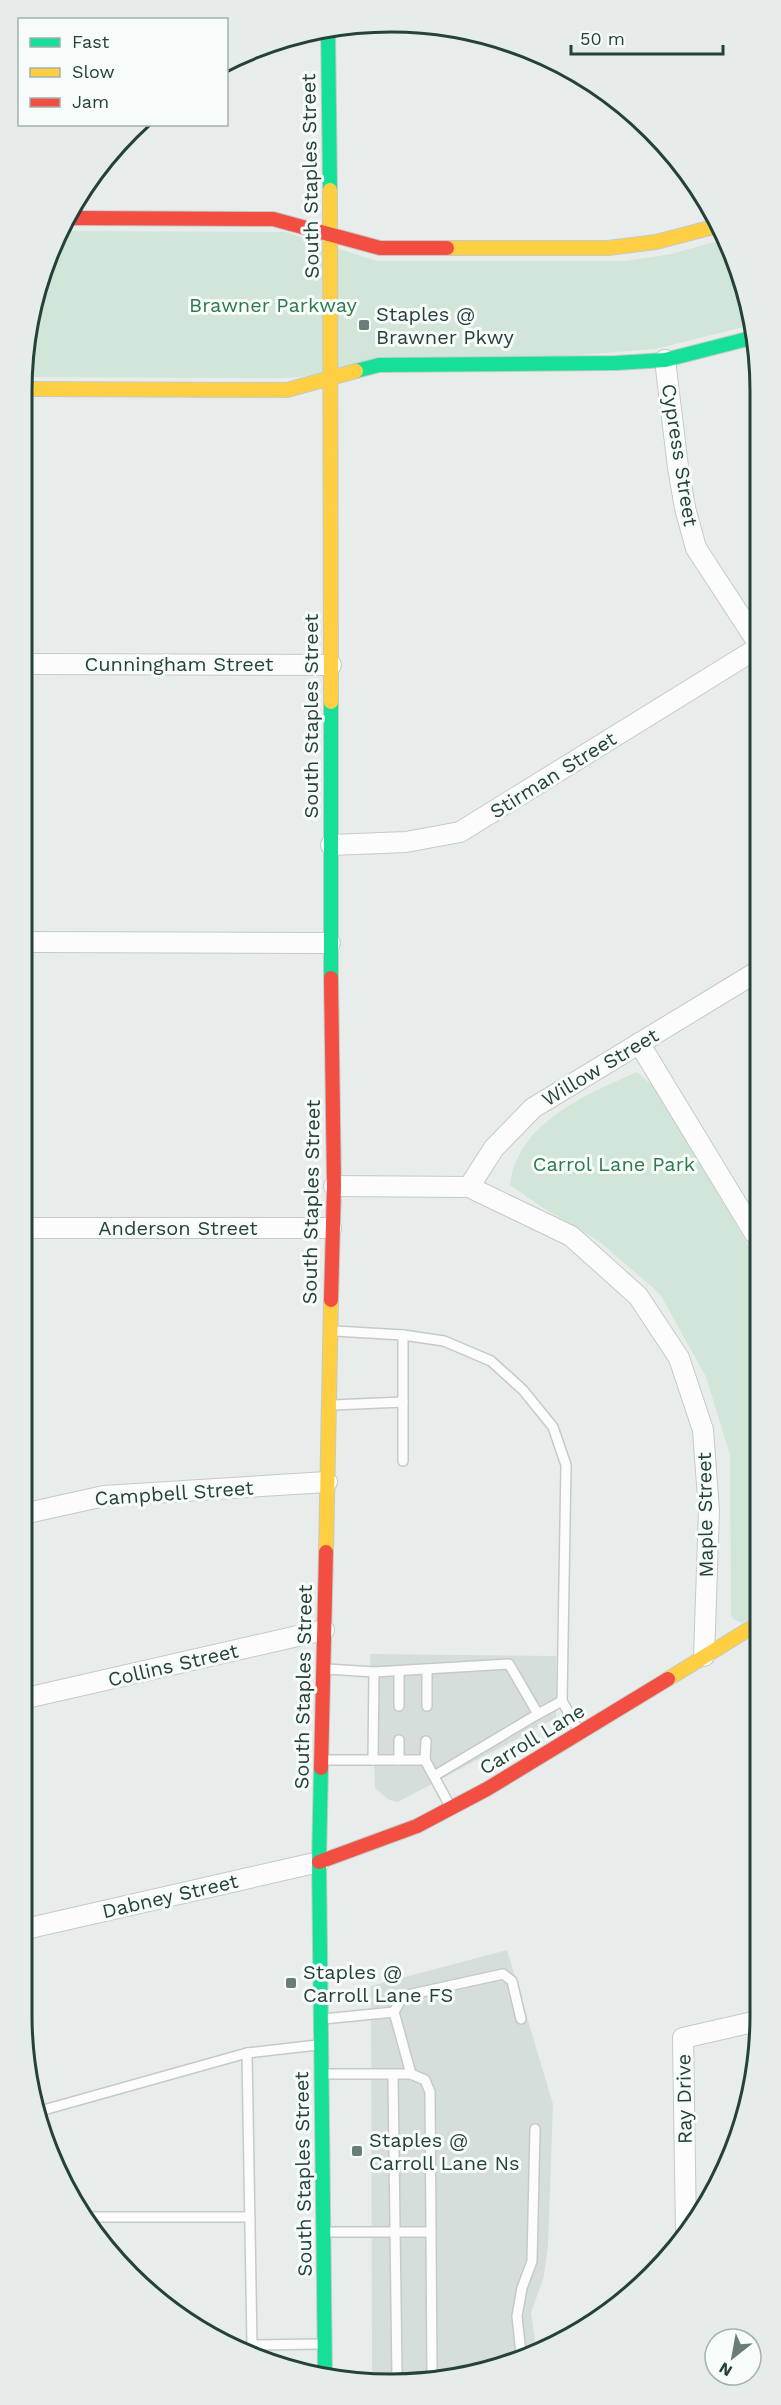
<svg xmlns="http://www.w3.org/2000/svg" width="781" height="2405" viewBox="0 0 781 2405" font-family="'Work Sans',sans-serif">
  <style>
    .built { fill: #d6dedb }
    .green { fill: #d1e6d8 }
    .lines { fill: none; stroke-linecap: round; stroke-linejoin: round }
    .lane-casing { stroke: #c5cac8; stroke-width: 12 }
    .street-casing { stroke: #c5cac8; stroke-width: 22 }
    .fast-casing { stroke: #c3cbc8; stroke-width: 16 }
    .slow-casing { stroke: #c3cbc8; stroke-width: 16 }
    .jam-casing { stroke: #c3cbc8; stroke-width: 16 }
    .lane { stroke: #fcfcfc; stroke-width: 9 }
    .street { stroke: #fcfcfc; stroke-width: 20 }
    .fast { stroke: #16e098; stroke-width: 14 }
    .slow { stroke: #ffcf43; stroke-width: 14 }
    .jam { stroke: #f24e42; stroke-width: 14 }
    .poi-dot { fill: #697e78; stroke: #f7fbf9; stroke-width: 2 }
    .labels { text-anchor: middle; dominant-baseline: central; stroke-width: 6; stroke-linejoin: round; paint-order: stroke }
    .street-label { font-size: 20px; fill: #24423a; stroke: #f7fbf9 }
    .park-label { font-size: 20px; fill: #2d7a4b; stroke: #f7fbf9 }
    .poi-label { font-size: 20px; fill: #24423a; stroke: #f7fbf9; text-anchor: start }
    .rim { fill: none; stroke: #24423a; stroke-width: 3 }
  </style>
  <rect width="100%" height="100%" fill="#e8edeb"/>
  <!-- built -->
  <g class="built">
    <path d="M370 1654 556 1656V1718L398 1802 389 1800 375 1788Z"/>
    <path d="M507 1950 553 2104 548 2245 544 2276 531 2313 536 2347 486 2371 372 2379 371 1986Z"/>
  </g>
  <!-- green -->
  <g class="green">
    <path d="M64 231 285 232 377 261H625L671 254 725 239 752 325 655 349 284 378 28 377V318Z"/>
    <path d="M637 1072 656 1089 755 1257 754 1616 742 1623 733 1619 731 1614 730 1455 706 1377 660 1294 600 1242 543 1208 510 1185C517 1123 587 1094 637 1072Z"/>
  </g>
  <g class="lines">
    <!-- lane casing -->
    <g class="lane-casing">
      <g id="lane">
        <path d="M335 1331 403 1335 444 1341 491 1361 523 1390 553 1427 566 1465 562 1701 579 1731"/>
        <path d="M333 1405 403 1402"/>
        <path d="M403 1461V1335"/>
        <path d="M327 1669 374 1672 509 1664 538 1714 562 1701"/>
        <path d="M399 1706V1671"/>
        <path d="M427 1706V1669"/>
        <path d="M326 1760H425L450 1806"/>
        <path d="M373 1760 374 1672"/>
        <path d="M399 1760V1740"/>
        <path d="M425 1760 426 1741"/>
        <path d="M434 1776 538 1714"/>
        <path d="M394 2012 403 1996 503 1974 512 1981 521 2019"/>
        <path d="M323 2019 394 2012 411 2074"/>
        <path d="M247 2053 252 2345"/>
        <path d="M326 2074H411L425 2080 430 2092 432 2375"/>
        <path d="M393 2076 397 2377"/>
        <path d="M40 2111 247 2053 317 2045"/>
        <path d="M87 2217H250"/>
        <path d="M329 2232H431"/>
        <path d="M243 2351 252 2345 320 2344"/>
        <path d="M521 2354 517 2316 522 2288 532 2261 535 2129"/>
      </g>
    </g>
    <!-- street casing -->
    <g class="street-casing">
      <g id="street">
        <path d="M665 360 678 467 685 508 696 548 756 640"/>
        <path d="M27 664 331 665"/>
        <path d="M331 845 406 842 460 832 756 649"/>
        <path d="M26 942 330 943"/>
        <path d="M639 1043 755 1234"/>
        <path d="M334 1186 469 1187 571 1236 638 1296 679 1358 703 1430 709 1511 704 1656"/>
        <path d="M469 1187 494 1148 533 1108 755 973"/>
        <path d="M24 1228H331"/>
        <path d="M23 1514 104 1496 327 1482"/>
        <path d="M22 1699 324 1630"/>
        <path d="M21 1930 319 1862"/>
        <path d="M686 2232 683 2038 753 2022"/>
      </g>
    </g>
    <!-- fast casing -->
    <g class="fast-casing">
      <g id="fast">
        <path d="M328 28 330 190"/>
        <path d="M356 371 379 365 616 363 665 360 755 337"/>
        <path d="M331 978V702"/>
        <path d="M321 1768 319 1862 325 2375"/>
      </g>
    </g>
    <!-- slow casing -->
    <g class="slow-casing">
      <g id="slow">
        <path d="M330 190 331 702"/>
        <path d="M447 248H608L656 242 721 225"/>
        <path d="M28 389 287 390 356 371"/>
        <path d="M326 1552 331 1300"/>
        <path d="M668 1679 754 1626"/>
      </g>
    </g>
    <!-- jam casing -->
    <g class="jam-casing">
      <g id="jam">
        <path d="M70 218 273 219 380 248H447"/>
        <path d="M331 978 334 1186 331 1300"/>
        <path d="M321 1768 326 1552"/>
        <path d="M319 1862 417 1826 487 1789 668 1679"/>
      </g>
    </g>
    <!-- lane -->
    <use href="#lane" class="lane"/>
    <!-- street -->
    <use href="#street" class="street"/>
    <!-- fast -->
    <use href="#fast" class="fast"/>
    <!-- slow -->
    <use href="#slow" class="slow"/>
    <!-- jam -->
    <use href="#jam" class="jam"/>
  </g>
  <!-- markers -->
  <g class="poi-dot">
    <rect x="358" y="319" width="12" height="12" rx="3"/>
    <rect x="285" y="1977" width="12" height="12" rx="3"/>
    <rect x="351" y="2145" width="12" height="12" rx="3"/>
  </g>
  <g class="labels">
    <!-- street labels -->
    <g class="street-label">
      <text transform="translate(310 176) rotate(-91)">South Staples Street</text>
      <text transform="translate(680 455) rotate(81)">Cypress Street</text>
      <text x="179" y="664">Cunningham Street</text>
      <text transform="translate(311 716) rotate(-90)">South Staples Street</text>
      <text transform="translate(553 775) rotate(-32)">Stirman Street</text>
      <text transform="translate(600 1067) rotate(-31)">Willow Street</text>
      <text transform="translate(311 1202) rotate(-89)">South Staples Street</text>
      <text x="178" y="1228">Anderson Street</text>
      <text transform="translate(174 1493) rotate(-4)">Campbell Street</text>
      <text transform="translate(705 1515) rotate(-91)">Maple Street</text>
      <text transform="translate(173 1665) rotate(-13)">Collins Street</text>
      <text transform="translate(303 1687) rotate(-89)">South Staples Street</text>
      <text transform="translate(532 1739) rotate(-31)">Carroll Lane</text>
      <text transform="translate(170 1896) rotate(-13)">Dabney Street</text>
      <text transform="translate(684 2099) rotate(-91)">Ray Drive</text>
      <text transform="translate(303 2174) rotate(-91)">South Staples Street</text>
    </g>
    <!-- park labels -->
    <g class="park-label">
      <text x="273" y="305">Brawner Parkway</text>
      <text x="614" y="1164">Carrol Lane Park</text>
    </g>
    <!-- poi labels -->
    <g class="poi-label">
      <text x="376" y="314">Staples @<tspan x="376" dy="23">Brawner Pkwy</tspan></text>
      <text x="303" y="1972">Staples @<tspan x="303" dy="23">Carroll Lane FS</tspan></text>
      <text x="369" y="2140">Staples @<tspan x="369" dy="23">Carroll Lane Ns</tspan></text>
    </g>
  </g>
  <!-- crop -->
  <path d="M0 0H781V2405H0ZM391 32H391A359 359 0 0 1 750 391V2015A359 359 0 0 1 391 2374H391A359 359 0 0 1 32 2015V391A359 359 0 0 1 391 32Z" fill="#e6ecea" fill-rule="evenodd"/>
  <path class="rim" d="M391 32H391A359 359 0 0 1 750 391V2015A359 359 0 0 1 391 2374H391A359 359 0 0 1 32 2015V391A359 359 0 0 1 391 32Z"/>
  <!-- legend -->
  <rect x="18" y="18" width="210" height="108" fill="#f7fbf9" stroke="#a3b1ad" stroke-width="1.5"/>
  <rect x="30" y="38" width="30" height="9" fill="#16e098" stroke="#a3b1ad" stroke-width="1.5"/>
  <text x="72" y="48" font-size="18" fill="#24423a">Fast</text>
  <rect x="30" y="68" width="30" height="9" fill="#ffcf43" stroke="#a3b1ad" stroke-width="1.5"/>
  <text x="72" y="78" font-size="18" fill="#24423a">Slow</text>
  <rect x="30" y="98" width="30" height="9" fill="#f24e42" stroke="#a3b1ad" stroke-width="1.5"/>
  <text x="72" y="108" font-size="18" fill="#24423a">Jam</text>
  <!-- north arrow -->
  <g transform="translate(733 2357) rotate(211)"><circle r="28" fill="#f7fbf9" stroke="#a3b1ad" stroke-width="1.5"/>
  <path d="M0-4.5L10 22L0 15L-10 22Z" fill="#697e78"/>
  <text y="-9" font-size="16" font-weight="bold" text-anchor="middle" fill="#24423a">N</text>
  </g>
  <!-- scale -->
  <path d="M571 45v9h152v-9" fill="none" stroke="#24423a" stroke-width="3"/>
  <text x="580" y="45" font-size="18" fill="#24423a" stroke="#f7fbf9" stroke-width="4.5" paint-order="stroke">50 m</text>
</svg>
